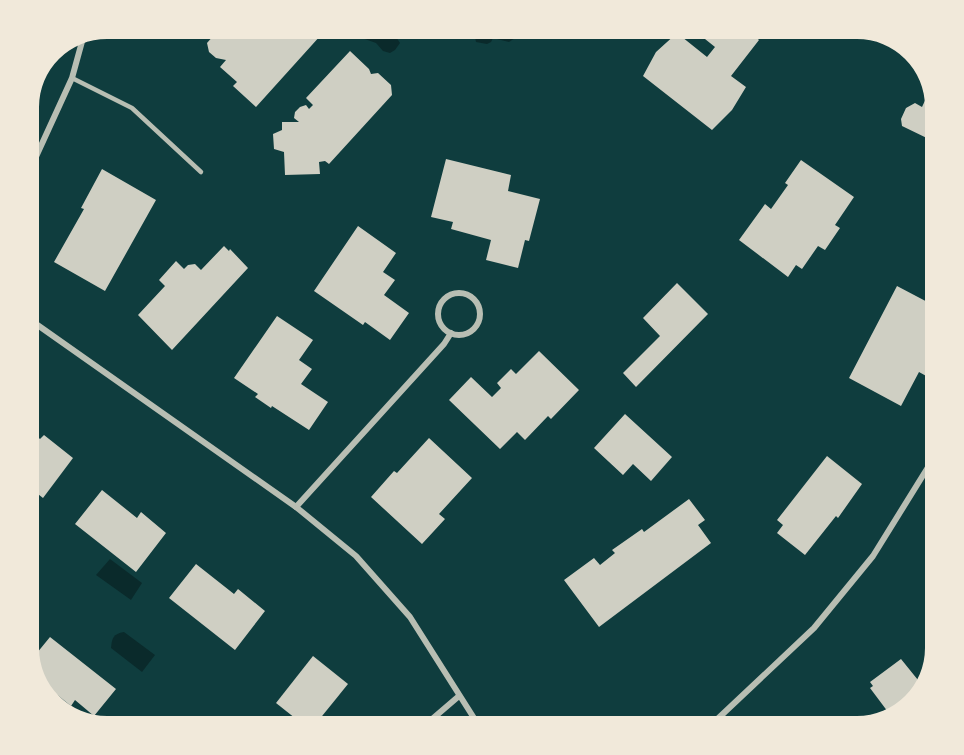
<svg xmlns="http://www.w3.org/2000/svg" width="964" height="755" viewBox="0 0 964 755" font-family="Lato,sans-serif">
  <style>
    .water { fill: #0a2a2b }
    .building { fill: #cfcfc3 }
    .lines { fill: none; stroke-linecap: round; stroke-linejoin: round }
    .service { stroke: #b8beb3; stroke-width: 4.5 }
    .minor { stroke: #b8beb3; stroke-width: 6 }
  </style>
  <rect width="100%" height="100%" fill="#0f3d3e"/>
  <!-- water -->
  <g class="water">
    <path d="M361 29H391L400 43 395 50 390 53 383 51 376 43 362 38Z"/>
    <path d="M461 29H519L515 38 509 42 493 38 491 42 487 44 476 42 475 37 463 32Z"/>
    <path d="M110 559 142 583 131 600 96 575Z"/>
    <path d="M124 632 155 655 142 672 111 648C112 638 113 634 124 632Z"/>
  </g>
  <!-- building -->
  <g class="building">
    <path d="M220 29H313L321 35 256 107 233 86 237 82 220 67 226 60 216 58 209 52 207 43 214 35 223 34Z"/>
    <path d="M714 29H748L759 40 731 76 746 87 732 110 712 130 643 76 656 52 677 33 707 57 715 47 705 39Z"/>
    <path d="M350 51 369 69 371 74 378 73 391 85 392 95 329 164 325 161 319 162 320 174 285 175 284 152 274 149 273 134 282 130V122H299L294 118 295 112 300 107 306 105 309 109 313 105 306 98Z"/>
    <path d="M929 92 935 107V142L902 126 901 119 906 108 915 103 922 107Z"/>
    <path d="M446 159 511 175 508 191 540 199 529 241 525 240 518 268 486 260 491 240 451 229 453 222 431 217Z"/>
    <path d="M801 160 854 197 835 225 840 228 825 250 818 246 802 269 796 265 788 277 739 240 765 204 771 209 788 185 785 183Z"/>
    <path d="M102 169 156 200 105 291 54 262 84 209 81 208Z"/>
    <path d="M358 226 396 253 383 272 395 280 384 295 409 313 390 340 365 322 363 325 314 291Z"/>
    <path d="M224 246 229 251 230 249 248 268 172 350 138 315 165 286 159 280 176 261 184 269 188 265 195 264 201 270Z"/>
    <path d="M677 283 708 314 636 387 623 373 660 336 643 318Z"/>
    <path d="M897 286 935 306V342L932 349 935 350V362L928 377 919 372 901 406 849 378Z"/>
    <path d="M277 316 313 340 299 360 312 369 301 384 328 402 309 430 272 406 271 408 255 397 258 394 234 378Z"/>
    <path d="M539 351 579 390 551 419 548 416 525 440 517 432 500 449 449 400 471 377 492 397 501 388 497 383 511 369 516 374Z"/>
    <path d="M625 414 672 457 651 481 633 464 623 475 594 448Z"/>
    <path d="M29 429 40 439 44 435 73 458 43 498 29 487Z"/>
    <path d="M429 438 472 478 439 514 445 519 422 544 371 497 394 471 397 473Z"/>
    <path d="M827 456 862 484 838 518 836 516 805 555 777 533 783 525 777 520Z"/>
    <path d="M102 490 137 518 141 512 166 533 136 572 75 524Z"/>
    <path d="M689 499 705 520 698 525 711 543 599 627 564 580 594 558 600 565 615 553 612 550 642 529 644 532Z"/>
    <path d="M196 564 234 594 238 589 265 611 235 650 169 598Z"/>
    <path d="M50 637 116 689 94 716 75 700 71 706 44 684 32 659Z"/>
    <path d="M313 656 348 684 314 726H305L276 703Z"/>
    <path d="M901 659 922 685 916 700 888 712 870 688 873 686 870 682Z"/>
  </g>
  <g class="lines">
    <!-- service -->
    <path class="service" d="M72 78 132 108 201 172"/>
    <!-- minor -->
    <g class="minor">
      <path d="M29 172 72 78 83 38"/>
      <circle cx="459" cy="314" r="21"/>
      <path d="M29 319 296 507 356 556 410 617 479 726"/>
      <path d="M296 507 444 344 451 333"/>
      <path d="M424 726 459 696"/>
      <path d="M710 726 814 628 873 556 935 456"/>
    </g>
  </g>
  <!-- crop -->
  <path d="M0 0H964V755H0ZM107 39H857A68 68 0 0 1 925 107V648A68 68 0 0 1 857 716H107A68 68 0 0 1 39 648V107A68 68 0 0 1 107 39Z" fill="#f1e9da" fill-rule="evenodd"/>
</svg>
